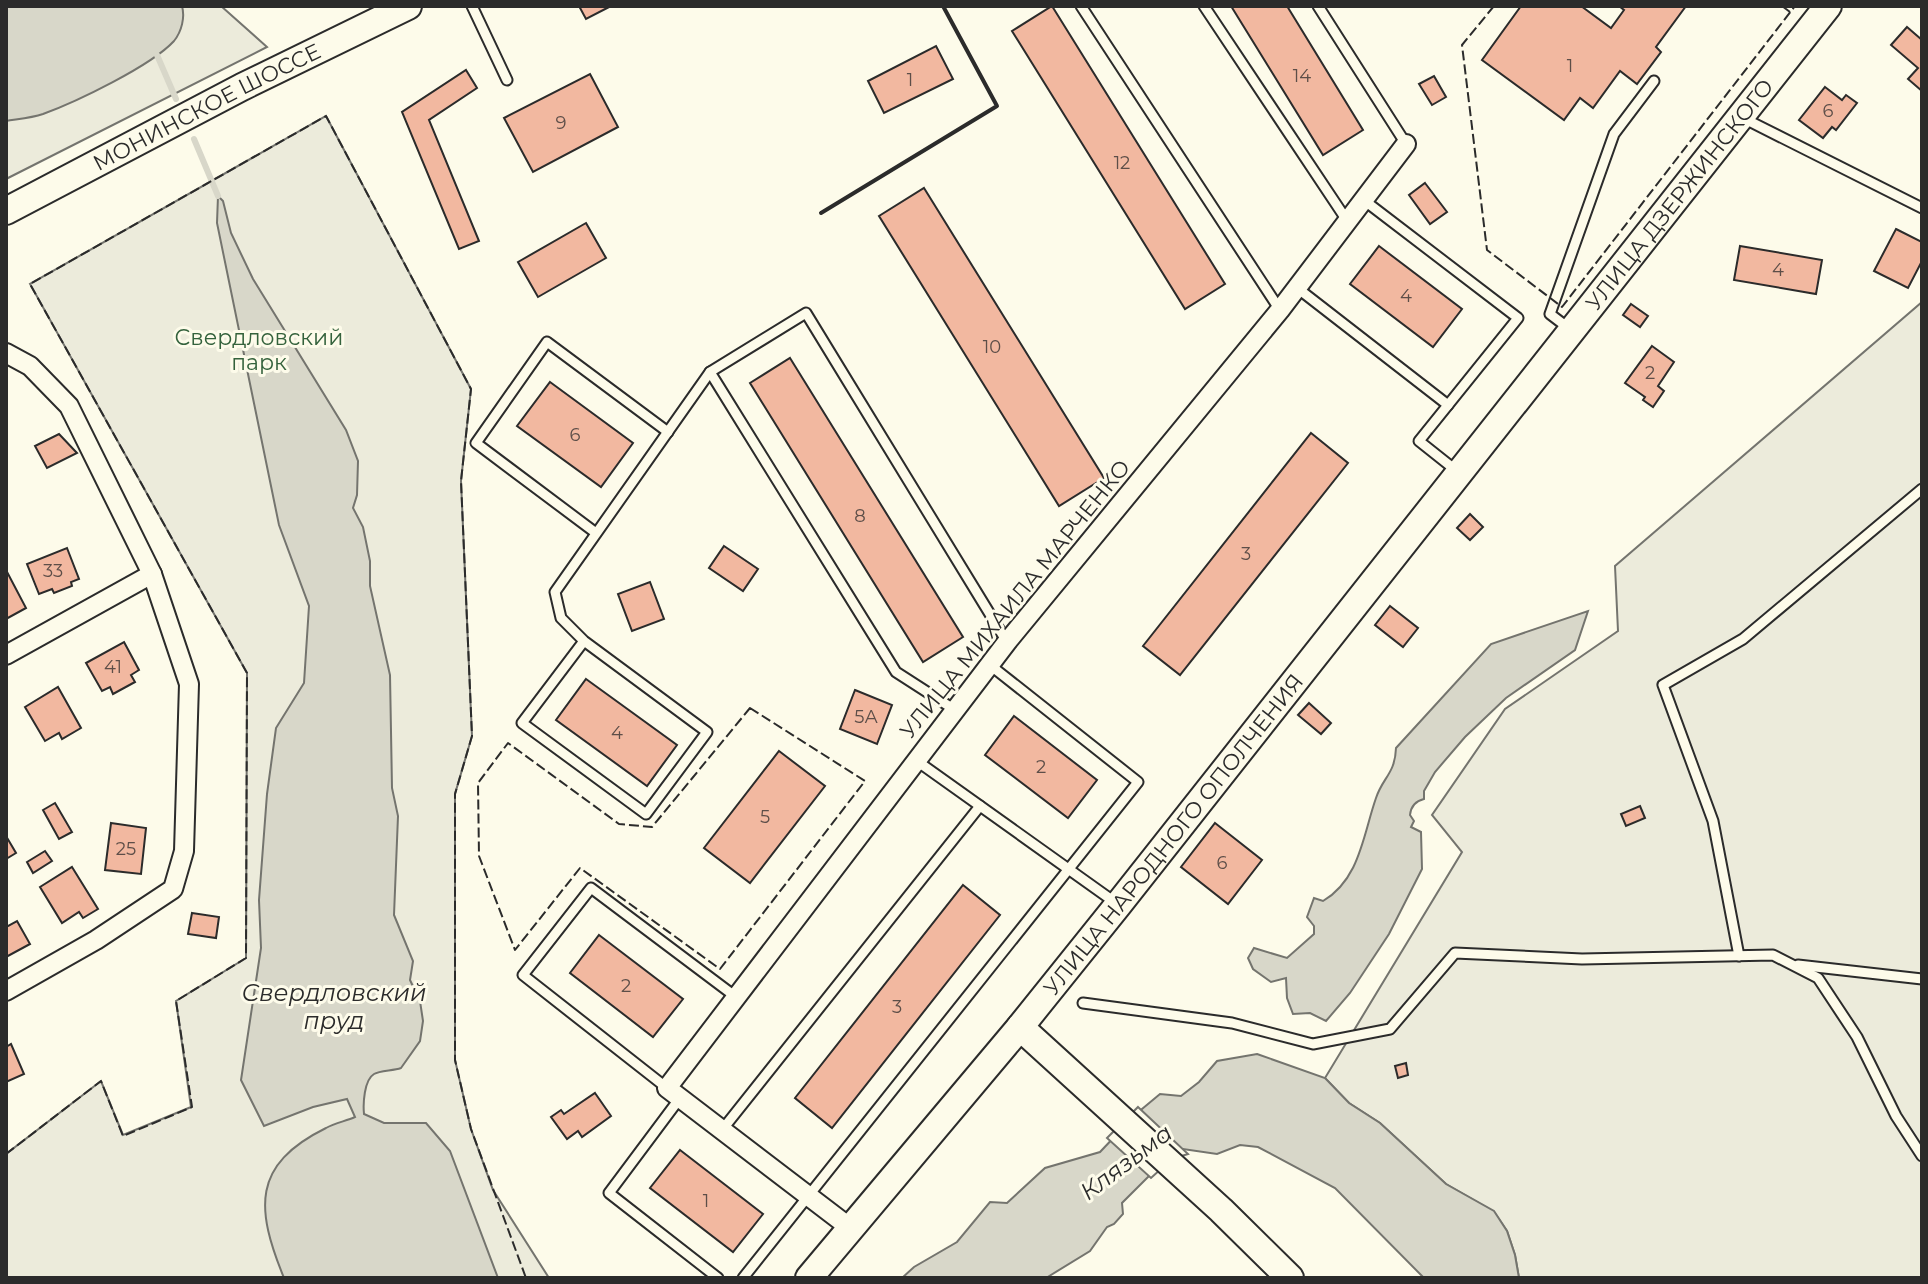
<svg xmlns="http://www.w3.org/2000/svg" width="1928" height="1284" viewBox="0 0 1928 1284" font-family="Montserrat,sans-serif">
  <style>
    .green { fill: #ecebdb; stroke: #74746e; stroke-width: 2 }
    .water { fill: #d8d7c9; stroke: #74746e; stroke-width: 2 }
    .pier { fill: #fdfbea; stroke: #74746e; stroke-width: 2 }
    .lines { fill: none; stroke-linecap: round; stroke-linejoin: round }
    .stream { stroke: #d8d7c9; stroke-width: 6 }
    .building { fill: #f2b8a0; stroke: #2b2b2b; stroke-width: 2 }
    .lane-casing { stroke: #2b2b2b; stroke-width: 13 }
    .street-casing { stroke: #2b2b2b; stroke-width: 22 }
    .secondary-casing { stroke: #2b2b2b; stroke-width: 30 }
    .lane { stroke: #fdfbea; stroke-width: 9 }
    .street { stroke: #fdfbea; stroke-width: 18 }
    .secondary { stroke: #fdfbea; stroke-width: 26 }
    .fence { stroke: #2b2b2b; stroke-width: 2; stroke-dasharray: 10 4; stroke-linecap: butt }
    .wall { stroke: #2b2b2b; stroke-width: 4 }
    .labels { text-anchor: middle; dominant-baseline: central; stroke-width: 6; stroke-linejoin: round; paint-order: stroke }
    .number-label { font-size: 18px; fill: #5d4e48 }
    .street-label { font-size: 22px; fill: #2b2b2b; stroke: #fdfbea }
    .park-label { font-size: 22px; fill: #34623c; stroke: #fdfbea }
    .water-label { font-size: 24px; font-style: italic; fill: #2b2b2b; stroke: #fdfbea }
  </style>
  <rect width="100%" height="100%" fill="#fdfbea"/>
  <!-- green -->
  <g class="green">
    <path d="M6 6H221L267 47 6 179Z"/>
    <path d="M326 116 471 389 461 481 472 736 455 794V1060L471 1129 493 1190 549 1278H6V1154L101 1081 123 1135 191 1107 176 1001 246 958 247 673 30 284Z"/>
    <path d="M1922 302V1278H1519L1515 1255 1507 1231 1494 1212 1446 1184 1380 1123 1349 1103 1325 1078 1462 852 1432 815 1505 709 1618 631 1615 566Z"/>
  </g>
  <!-- water -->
  <g class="water">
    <path d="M6 6H182C185 17 182 31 174 41 151 66 76 102 43 114 31 118 18 119 6 121Z"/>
    <path d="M218 196 223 201 231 233 253 279 346 430 358 461 357 495 353 508 363 527 370 561V586L390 675 392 788 398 816 394 915 413 961 410 980 420 1001 423 1021 420 1041 401 1068C393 1071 380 1070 374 1074 364 1080 363 1104 364 1114L384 1123H426L450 1151 498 1278H284C256 1209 251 1165 326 1128 335 1123 346 1121 355 1117L347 1099 313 1107 264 1126 241 1080 261 948 259 900 267 794 276 728 304 683 309 606 279 525 217 223Z"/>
    <path d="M1588 611 1575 650 1506 698 1465 737 1435 772 1424 791V799C1415 801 1411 806 1410 815L1414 821 1411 827 1421 832 1422 869 1389 934 1350 993 1326 1021 1310 1013 1293 1014 1287 998 1286 978 1271 982 1253 969 1248 958 1254 948 1287 958 1314 934V926L1307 917 1314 898 1323 901C1360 879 1363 835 1376 798 1383 777 1395 774 1396 748L1491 644Z"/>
    <path d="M1257 1054 1325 1078 1349 1103 1380 1123 1446 1184 1494 1211 1507 1231 1515 1255 1519 1278H1424L1335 1188 1258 1147 1240 1145 1217 1154 1183 1149 1170 1155 1122 1203 1123 1214 1114 1224 1107 1227 1090 1251 1046 1278H902L914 1267 957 1242 990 1202 1007 1203 1045 1168 1100 1152 1136 1114 1160 1094 1181 1096 1199 1082 1217 1061Z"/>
  </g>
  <!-- pier -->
  <path class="pier" d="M1138 1107 1188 1154 1172 1159 1151 1178 1107 1138Z"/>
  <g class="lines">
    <!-- stream -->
    <g class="stream">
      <path d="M157 55 176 99"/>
      <path d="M194 139 218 196"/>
    </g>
  </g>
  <!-- building -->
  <g class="building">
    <path d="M579 6H611L586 19Z"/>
    <path d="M1052 6 1225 284 1185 309 1012 31Z"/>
    <path d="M1231 6H1287L1363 130 1323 155Z"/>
    <path d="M1521 6H1581L1611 28 1624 10 1619 6H1686L1656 47 1661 52 1637 84 1620 71 1593 108 1580 98 1564 120 1482 60Z"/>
    <path d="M1907 27 1922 40V91L1908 79 1918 68 1891 45Z"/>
    <path d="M936 46 953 79 884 113 868 81Z"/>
    <path d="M466 70 477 88 429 120 479 241 459 249 402 112Z"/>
    <path d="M590 74 618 127 533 172 504 118Z"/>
    <path d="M1434 76 1446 97 1432 105 1419 84Z"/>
    <path d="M1825 87 1842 100 1846 95 1857 103 1836 130 1832 127 1823 138 1799 120Z"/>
    <path d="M1425 183 1447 212 1430 224 1409 195Z"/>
    <path d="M924 188 1104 478 1059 506 879 216Z"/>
    <path d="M586 223 606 258 538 297 518 262Z"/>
    <path d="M1896 229 1922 242V261L1908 288 1874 271Z"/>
    <path d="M1379 246 1462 309 1433 347 1350 284Z"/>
    <path d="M1740 246 1822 260 1816 294 1734 280Z"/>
    <path d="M1631 304 1648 316 1640 327 1623 315Z"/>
    <path d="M1652 346 1674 362 1658 386 1664 391 1653 407 1643 400 1645 397 1625 383Z"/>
    <path d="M790 358 963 637 923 662 750 383Z"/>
    <path d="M550 382 633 443 601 487 517 426Z"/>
    <path d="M1311 433 1348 463 1180 675 1143 646Z"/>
    <path d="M59 434 77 453 47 468 35 446Z"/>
    <path d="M1470 514 1483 527 1470 540 1457 528Z"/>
    <path d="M724 546 758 569 743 591 709 568Z"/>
    <path d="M67 548 79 579 71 582 72 586 54 593 52 589 39 594 27 564Z"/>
    <path d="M6 570 26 608 6 619Z"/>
    <path d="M650 582 664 619 632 631 618 594Z"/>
    <path d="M1390 606 1418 628 1403 647 1375 625Z"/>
    <path d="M124 642 139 670 131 675 135 682 113 694 110 687 102 691 86 663Z"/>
    <path d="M586 679 677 745 647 786 556 720Z"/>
    <path d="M58 687 81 728 62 739 59 733 45 741 25 707Z"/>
    <path d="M855 690 892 705 877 744 840 729Z"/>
    <path d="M1309 703 1331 723 1321 734 1298 715Z"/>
    <path d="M1014 716 1097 780 1068 818 985 755Z"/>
    <path d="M779 751 825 786 750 883 704 848Z"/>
    <path d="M55 803 72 832 59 839 43 810Z"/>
    <path d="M1640 806 1645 818 1626 826 1621 814Z"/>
    <path d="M111 823 146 828 141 874 105 870Z"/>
    <path d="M1215 823 1262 860 1228 904 1181 867Z"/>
    <path d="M6 836 16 853 6 859Z"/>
    <path d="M45 851 52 861 33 873 27 862Z"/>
    <path d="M72 867 98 909 83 918 79 912 62 923 40 887Z"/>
    <path d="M963 885 1000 915 832 1128 795 1098Z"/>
    <path d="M192 913 219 917 216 938 188 934Z"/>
    <path d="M17 921 30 944 6 957V927Z"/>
    <path d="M599 935 683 999 653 1037 570 973Z"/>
    <path d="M11 1044 24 1074 6 1082V1047Z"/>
    <path d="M1406 1063 1408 1075 1398 1078 1395 1066Z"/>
    <path d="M595 1093 611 1116 582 1137 578 1131 567 1139 551 1117 561 1110 564 1114Z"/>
    <path d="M680 1150 763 1214 733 1252 650 1188Z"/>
  </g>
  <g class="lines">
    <!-- lane casing -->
    <g class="lane-casing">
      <g id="lane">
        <path d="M472 6 507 80"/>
        <path d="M1081 6 1280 310"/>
        <path d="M1204 6 1348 222"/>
        <path d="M1318 6 1406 144"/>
        <path d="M1743 118 1922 208"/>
        <path d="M1296 287 1448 405 1518 318 1365 201"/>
        <path d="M1571 330 1550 314 1614 134 1654 81"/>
        <path d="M710 372 896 672 955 710"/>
        <path d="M1448 405 1419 441 1458 472"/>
        <path d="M596 533 476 443 547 342 668 432"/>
        <path d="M584 641 522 723 646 814 707 732 584 641 561 618 555 592 710 372 806 313 1007 642"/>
        <path d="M917 761 1116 903"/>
        <path d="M1739 956 1713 821 1663 685 1743 639 1922 489"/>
        <path d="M1798 965 1922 979"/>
        <path d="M1083 1003 1232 1023 1313 1044 1390 1029 1455 953 1582 959 1773 955 1818 978 1857 1037 1896 1116 1922 1156"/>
        <path d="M667 1088 523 975 591 888 736 997"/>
        <path d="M680 1098 609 1193 718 1278"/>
        <path d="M722 1130 980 806"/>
        <path d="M743 1278 1138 782 990 665"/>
      </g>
    </g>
    <!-- street casing -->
    <g class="street-casing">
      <g id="street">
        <path d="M6 353 30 366 69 406 152 574 189 684 184 851 173 889 96 940 6 991"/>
        <path d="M6 655 152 574"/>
        <path d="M849 1227 667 1088 1007 642 1280 310 1406 144"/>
      </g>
    </g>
    <!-- secondary casing -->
    <g class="secondary-casing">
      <g id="secondary">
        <path id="s1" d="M6 211 242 87 408 6"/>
        <path d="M1020 1027 1221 1210 1290 1278"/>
        <path id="s2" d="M809 1278 1020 1027 1118 905 1828 6"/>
      </g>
    </g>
    <!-- lane -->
    <use href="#lane" class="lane"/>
    <!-- street -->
    <use href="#street" class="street"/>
    <!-- secondary -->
    <use href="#secondary" class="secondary"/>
    <!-- fence -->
    <g class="fence">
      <path d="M1494 6 1462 45 1487 250 1562 307 1795 6"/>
      <path d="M1782 6 1790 12"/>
      <path d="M750 708 865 781 720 969 580 868 515 950 479 856 478 783 508 743 619 824 652 827Z"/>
      <path d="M6 1154 101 1081 123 1136 192 1107 176 1001 246 958 247 673 30 284 326 116 471 389 461 481 472 736 455 794V1060L471 1129 526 1278"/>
    </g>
    <!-- wall -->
    <path class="wall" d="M821 213 997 106 943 6"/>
  </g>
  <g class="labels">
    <!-- number labels -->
    <g class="number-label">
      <text x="1570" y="66">1</text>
      <text x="1302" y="76">14</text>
      <text x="910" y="80">1</text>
      <text x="1828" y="111">6</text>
      <text x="561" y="123">9</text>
      <text x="1122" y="163">12</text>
      <text x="1778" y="270">4</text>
      <text x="1406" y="296">4</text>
      <text x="992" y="347">10</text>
      <text x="1650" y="373">2</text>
      <text x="575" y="435">6</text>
      <text x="860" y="516">8</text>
      <text x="1246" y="554">3</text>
      <text x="53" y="571">33</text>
      <text x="113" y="667">41</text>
      <text x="866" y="717">5А</text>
      <text x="617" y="733">4</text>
      <text x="1041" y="767">2</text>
      <text x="765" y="817">5</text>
      <text x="126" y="849">25</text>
      <text x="1222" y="863">6</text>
      <text x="626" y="986">2</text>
      <text x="897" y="1007">3</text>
      <text x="706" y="1201">1</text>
    </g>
    <!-- street labels -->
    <g class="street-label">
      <text stroke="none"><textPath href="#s1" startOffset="226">МОНИНСКОЕ ШОССЕ</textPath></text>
      <text stroke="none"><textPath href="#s2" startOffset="1390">УЛИЦА ДЗЕРЖИНСКОГО</textPath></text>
      <text transform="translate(1015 599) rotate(-51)">УЛИЦА МИХАИЛА МАРЧЕНКО</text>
      <text stroke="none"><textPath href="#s2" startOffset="574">УЛИЦА НАРОДНОГО ОПОЛЧЕНИЯ</textPath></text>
    </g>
    <!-- park labels -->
    <g class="park-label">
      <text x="259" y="337">Свердловский<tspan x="259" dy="25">парк</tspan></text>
    </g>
    <!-- water labels -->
    <g class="water-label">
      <text x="334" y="992">Свердловский<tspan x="334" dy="28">пруд</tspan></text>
      <text transform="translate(1126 1162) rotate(-37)">Клязьма</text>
    </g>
  </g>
  <!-- border -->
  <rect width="1928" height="1284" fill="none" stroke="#2b2b2b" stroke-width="16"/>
</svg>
